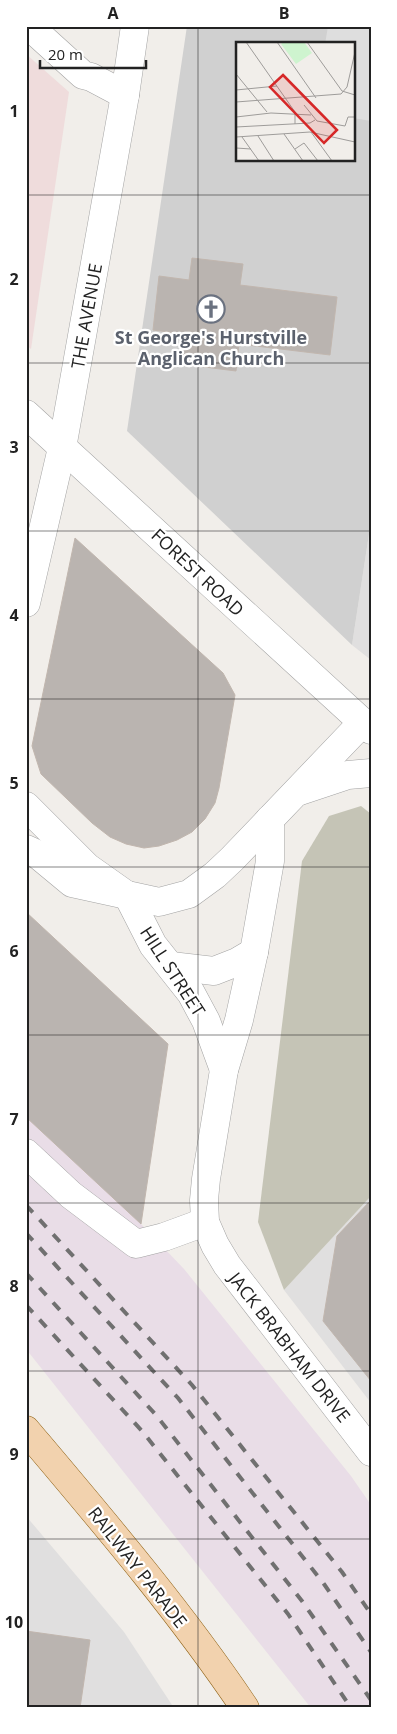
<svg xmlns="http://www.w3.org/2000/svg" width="397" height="1734" viewBox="0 0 397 1734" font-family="'Open Sans',sans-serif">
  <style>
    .residential { fill: #e0dfdf }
    .commercial { fill: #efdcdc }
    .industrial { fill: #e9dde7 }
    .religious { fill: #d0d0d0; fill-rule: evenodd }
    .construction { fill: #c5c4b6 }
    .parking { fill: #dedede }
    .building { fill: #bab4b0; stroke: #c1b6ae }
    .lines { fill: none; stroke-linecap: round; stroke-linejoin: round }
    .minor-casing { stroke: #a3a3a3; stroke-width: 29 }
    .major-casing { stroke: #8e6012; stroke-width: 29 }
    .minor { stroke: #fff; stroke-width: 28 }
    .major { stroke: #f2d2ae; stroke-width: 28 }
    .rail { stroke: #707070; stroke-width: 4; stroke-dasharray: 10 10; stroke-linecap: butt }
    .grid { fill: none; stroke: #222; stroke-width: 1; stroke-opacity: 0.55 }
    .labels { text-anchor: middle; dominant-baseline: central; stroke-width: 4.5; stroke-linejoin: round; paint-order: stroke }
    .street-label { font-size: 18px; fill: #222; stroke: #fff }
    .worship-label { font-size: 18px; font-weight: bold; fill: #5b616d; stroke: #fff }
    .inset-road { fill: none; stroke: #9e9c9a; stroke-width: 1 }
    .view { fill: #d62828; fill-opacity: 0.15; stroke: #d62828; stroke-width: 2.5 }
    .inset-edge { fill: none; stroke: #222; stroke-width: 2.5 }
    .neatline { fill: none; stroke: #222; stroke-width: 2 }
    .grid-label { font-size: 16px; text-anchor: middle; font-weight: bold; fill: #222 }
  </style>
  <rect width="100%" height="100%" fill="#f1eeea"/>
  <!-- residential -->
  <g class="residential">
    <path d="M371 521V660L352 645Z"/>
    <path d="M371 1196V1403L284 1290Z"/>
    <path d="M26 1516 124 1632 174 1708H26Z"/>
  </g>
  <!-- commercial -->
  <path class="commercial" d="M26 54 69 92 31 349 26 345Z"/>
  <!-- industrial -->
  <path class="industrial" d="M26 1117 141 1224 184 1269 351 1476 371 1505V1708H311L26 1349Z"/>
  <!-- religious -->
  <path class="religious" d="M187 26H371V521L352 645 127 431ZM237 44H353V160H237Z"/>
  <!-- construction -->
  <path class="construction" d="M361 806 371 814V1196L284 1290 258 1222 302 861 329 816Z"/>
  <!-- parking -->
  <path class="parking" d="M328 26H371V121L353 118V44H325Z"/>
  <!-- building -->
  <g class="building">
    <path d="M192 258 243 264 240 285 337 297 330 355 239 344 236 371 181 364 185 334 153 330 159 276 189 280Z"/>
    <path d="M75 538 223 673 235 695 219 788 215 803 205 819 192 832 177 840 159 846 144 848 126 844 110 837 92 823 41 774 32 746Z"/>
    <path d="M26 912 168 1044 141 1224 26 1117Z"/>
    <path d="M371 1200V1381L323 1321 337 1236Z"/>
    <path d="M26 1631 90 1640 80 1708H26Z"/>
  </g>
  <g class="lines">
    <!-- minor casing -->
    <g class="minor-casing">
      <g id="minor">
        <path d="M29 26 83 75 91 77 125 95"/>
        <path d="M26 414 371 730"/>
        <path d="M26 603 62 448 125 95 135 26"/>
        <path d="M300 791 348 775 371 773"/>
        <path d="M26 806 87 867 128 896 153 945 191 993 206 1021 224 1070"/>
        <path d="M270 819V861L254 952 239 1020 224 1070 206 1179 204 1200 205 1222 215 1245 227 1265 371 1452"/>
        <path d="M26 849 37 854 72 883 159 902 189 894 215 875 232 859 362 723"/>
        <path d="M171 966 214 971 237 962 254 952"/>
        <path d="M26 1153 71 1195 136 1244 164 1237 205 1222"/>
      </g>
    </g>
    <!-- major casing -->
    <g class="major-casing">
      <path id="major" d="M26 1430C102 1520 179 1610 245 1708"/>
    </g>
    <!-- minor -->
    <use href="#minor" class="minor"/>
    <!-- major -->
    <use href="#major" class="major"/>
    <!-- rail -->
    <g class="rail">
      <path d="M26 1205 192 1385 342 1572 371 1614"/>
      <path d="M26 1233 178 1398 324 1584 371 1652"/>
      <path d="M26 1273 156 1415 302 1601 371 1700"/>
      <path d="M26 1305 142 1431 288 1614 351 1708"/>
    </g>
  </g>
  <!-- grid -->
  <path class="grid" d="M198 26V1708M26 195H371M26 363H371M26 531H371M26 699H371M26 867H371M26 1035H371M26 1203H371M26 1371H371M26 1539H371"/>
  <!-- icons -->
  <defs>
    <g id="church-ring" transform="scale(1.4375)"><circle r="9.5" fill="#fff" stroke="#6b7280" stroke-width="1.5"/><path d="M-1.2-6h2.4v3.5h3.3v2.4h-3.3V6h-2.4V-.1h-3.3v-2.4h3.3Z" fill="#6b7280"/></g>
  </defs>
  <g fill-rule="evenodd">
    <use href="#church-ring" x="211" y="309"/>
  </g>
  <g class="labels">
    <!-- street labels -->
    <g class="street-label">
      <text transform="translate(86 316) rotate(-80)">THE AVENUE</text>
      <text transform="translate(198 572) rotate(43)">FOREST ROAD</text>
      <text transform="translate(173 971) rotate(57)">HILL STREET</text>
      <text transform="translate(290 1347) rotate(52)">JACK BRABHAM DRIVE</text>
      <text transform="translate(138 1567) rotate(52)">RAILWAY PARADE</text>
    </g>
    <!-- worship labels -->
    <g class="worship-label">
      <text x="211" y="337">St George's Hurstville<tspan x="211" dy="21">Anglican Church</tspan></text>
    </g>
  </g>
  <!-- overview -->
  <g transform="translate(236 42)">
    <rect width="119" height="119" fill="#f1eeea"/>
    <path d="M48 0H68L76 11 60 22 45 2Z" fill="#cef4cf"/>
    <path class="inset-road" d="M10 0 59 70V82M41 0 80 56M71 0 106 49 119 53M0 32 31 70M0 48 41 44M0 60 105 52 111 45 119 10M68 63 81 79 109 84 112 75H118M0 75 35 71 75 73M0 85 74 81 79 78M75 90 96 119M48 92 67 119M22 94 38 119M0 95 74 90 119 100M6 95 23 119M0 106 15 107M59 107 68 101 82 119"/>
    <path class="view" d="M47 33 101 88 88 101 34 45Z"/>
    <rect width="119" height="119" class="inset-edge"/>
  </g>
  <!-- border -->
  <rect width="397" height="1734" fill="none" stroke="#ffffff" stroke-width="55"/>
  <!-- scale -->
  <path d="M40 60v8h106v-8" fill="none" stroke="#222222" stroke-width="2.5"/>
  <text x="48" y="60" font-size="15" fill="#222222" stroke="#ffffff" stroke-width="4" paint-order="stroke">20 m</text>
  <rect x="28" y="28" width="342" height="1678" class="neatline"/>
  <g class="grid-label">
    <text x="113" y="19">A</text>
    <text x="284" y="19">B</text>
    <text x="14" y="117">1</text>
    <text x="14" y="285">2</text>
    <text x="14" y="453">3</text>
    <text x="14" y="621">4</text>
    <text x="14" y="789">5</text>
    <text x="14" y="957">6</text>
    <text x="14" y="1125">7</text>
    <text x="14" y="1292">8</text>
    <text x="14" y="1460">9</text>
    <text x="14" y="1628">10</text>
  </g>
</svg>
